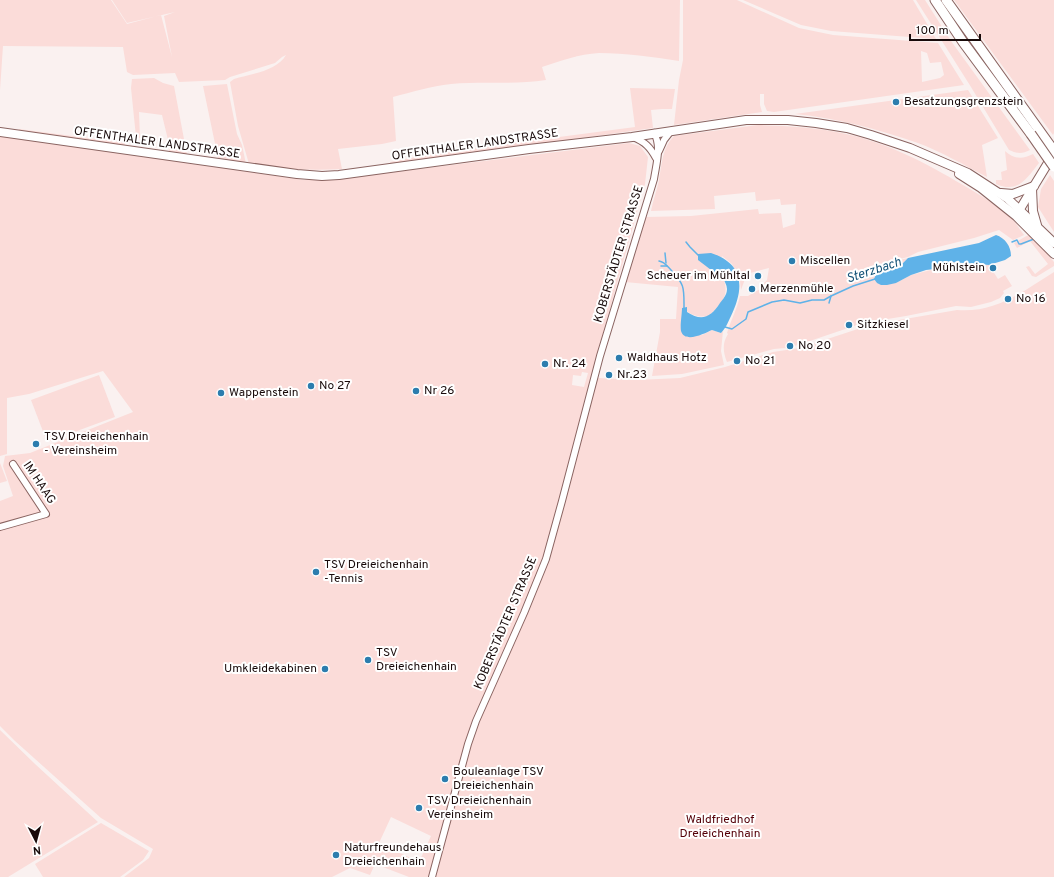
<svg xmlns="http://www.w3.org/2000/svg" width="1054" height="877" viewBox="0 0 1054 877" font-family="Overpass,sans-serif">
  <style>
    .green { fill: #fbdcd9; fill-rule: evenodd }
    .water { fill: #5fb2e8 }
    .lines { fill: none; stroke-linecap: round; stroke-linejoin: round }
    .stream { stroke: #5fb2e8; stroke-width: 1.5 }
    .minor-casing { stroke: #8a6461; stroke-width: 8 }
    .major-casing { stroke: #8a6461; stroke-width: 10 }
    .highway-casing { stroke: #8a6461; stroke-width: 11 }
    .minor { stroke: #fff; stroke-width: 6 }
    .major { stroke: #fff; stroke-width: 8 }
    .highway { stroke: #fff; stroke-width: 9 }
    .highway-bridge-casing { stroke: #8a6461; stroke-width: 11; stroke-linecap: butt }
    .highway-bridge { stroke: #fff; stroke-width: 9 }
    .poi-dot { fill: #2c7dae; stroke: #fff; stroke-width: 1.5 }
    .labels { text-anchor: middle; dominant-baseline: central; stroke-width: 4; stroke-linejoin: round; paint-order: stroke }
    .poi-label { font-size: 12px; fill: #180a0a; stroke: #fff; text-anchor: start }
    .street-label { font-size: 12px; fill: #180a0a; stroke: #fff }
    .park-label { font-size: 12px; fill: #540008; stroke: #fff }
    .water-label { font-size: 13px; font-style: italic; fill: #165479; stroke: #fff }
  </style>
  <rect width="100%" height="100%" fill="#faf1f0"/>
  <!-- green -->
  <g class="green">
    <path d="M0 0H111L127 24 161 15 172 57 164 16 175 12 127 23 112 0H680L679 61C653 57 625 53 599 53 579 54 560 61 542 67L546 80C514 85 482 81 451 84 431 86 412 92 393 97L396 141 382 144 338 149 342 169C310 171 280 169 249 164L238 126 230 82 234 79C251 74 277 71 286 55L282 57 275 63 230 77 225 80 179 82 175 73 133 75 127 72 123 47 3 46 0 90Z"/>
    <path d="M683 0H737L799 28 833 35 938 43 964 85 774 112 767 111 764 104V94H760V105L762 112 674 125 679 80 683 60ZM921 51 927 53 930 63 941 62 944 75 940 78 922 82Z"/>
    <path d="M743 0H913L936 39 831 31 801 25Z"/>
    <path d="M916 0H925L951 41 1030 150C1022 154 1018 154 1009 150L971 87Z"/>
    <path d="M954 0H1054V133L1053 135Z"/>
    <path d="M154 78 163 83 174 86 187 155 169 151V144L162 115 139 112 140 138 136 137 131 88 132 79Z"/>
    <path d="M227 84 237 134 242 145 246 164 218 158 203 86Z"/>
    <path d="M630 88 675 89 672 109H662L651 110 653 128 391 165 390 162 439 153 635 127Z"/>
    <path d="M968 90 998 138 982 145 987 177C964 165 942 152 918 143 878 129 836 118 795 114Z"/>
    <path d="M758 125C787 126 817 127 846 134 888 143 926 163 963 185 980 195 999 206 1013 220 1017 224 1020 230 1024 235L1013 240 999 230 974 238 918 252 908 257 887 262V263L908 258 903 263 881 268 878 270 874 279 877 283H896L911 275 935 269 951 262 989 265 998 279 1005 275 1012 286 1003 291 1004 293 1000 298 991 302 971 307 956 306 906 316 863 323 798 345 786 348 774 349 727 362C723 352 722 343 728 334L727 333C731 320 737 309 740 296H748L760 289 761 286 767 280 769 268 750 273 751 278 745 279 741 290 740 281 732 264 722 256 715 273 723 277C730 297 722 302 709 316 697 318 692 315 682 308L681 331 702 335 712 330 721 333 723 331 721 351 724 365 682 374 652 376 660 332V319H676L678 287 625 282 646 217 691 216 758 209 759 214 781 213 783 228 795 224 796 204 781 205 780 199 756 201 755 192 714 196 715 209 651 211C653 200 657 190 659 180 662 164 662 148 674 136Z"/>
    <path d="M19 129 125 143V147L18 133Z"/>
    <path d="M0 136 304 180H331L629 143 640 146 648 157 645 184 592 373 599 378 637 380 680 378 725 367 773 352 800 348 870 325 957 310C996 313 1022 292 1054 272V877H409L375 864 370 875 350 868 332 877H124L149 858 153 849 101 818 15 741 0 726V501L13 496 3 466 5 456 30 453 133 412 103 371 29 394 7 398V454L0 456ZM582 372 588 373 584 387 572 385 573 375 581 376ZM391 817 431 836 419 862 379 843Z"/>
    <path d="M1005 151C1015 160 1023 159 1033 154L1039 163C1027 178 1018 194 996 184V180H1002L1001 172 1007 170Z"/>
    <path d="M1050 175 1054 181V232L1038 207 1041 189Z"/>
    <path d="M1030 234 1054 262V266L1036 277 1032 276 1026 267 1029 266 1035 274 1048 264 1030 241 1017 248 1014 243Z"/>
    <path d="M99 375 115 417 47 442 31 400Z"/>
    <path d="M0 463 7 481 0 483Z"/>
    <path d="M0 730 35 764 98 822 8 877H0Z"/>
    <path d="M101 823 149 851 143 860 120 877H43L35 864Z"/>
  </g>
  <!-- water -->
  <g class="water">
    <path d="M996 235C1005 238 1011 246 1011 256L1005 260 989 265 951 262 935 269 926 270 911 275 896 283 887 285H881L877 283 874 279 878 270 881 268 903 263 908 258 979 243Z"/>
    <path d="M711 253C745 264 744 289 731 316 728 322 726 328 721 333L712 330C705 333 685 344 681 331 680 326 682 313 682 308L687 307V312C702 322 711 317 720 303 723 299 727 295 727 289 727 285 724 281 723 277L715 273 698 260V254Z"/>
  </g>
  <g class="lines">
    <!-- stream -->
    <g class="stream">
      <path d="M686 242 690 247 699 256"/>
      <path d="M1012 242 1017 240 1019 244H1021L1034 239"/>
      <path d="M665 253 666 263"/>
      <path d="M659 261C665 262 667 266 671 270 685 285 684 288 684 308"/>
      <path d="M661 266H667"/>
      <path d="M829 303 831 296"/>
      <path d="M725 327 732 329 746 319 748 312 772 302 784 300 800 303 812 300H824L831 296 853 286 875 279"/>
    </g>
    <!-- minor casing -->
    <g class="minor-casing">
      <g id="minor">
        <path d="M633 137C645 142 650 147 656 158"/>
        <path d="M659 151 664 140 671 131"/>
        <path d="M0 527 46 514 13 464"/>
        <path d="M432 877 468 744 476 721 524 613 546 559 562 501 600 356 654 179C656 165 662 146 654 133"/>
      </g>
    </g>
    <!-- major casing -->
    <g class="major-casing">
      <g id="major">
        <path d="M0 132 297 174 322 176 339 175 529 149 632 137 746 120H788L816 123 847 128 871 135 910 148 968 173 1008 199 1054 243"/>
        <path d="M959 174 981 188 1016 216 1054 254"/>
        <path d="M1032 189 1033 211 1037 225"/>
        <path d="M1001 193 1013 194 1034 186"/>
        <path d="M1017 214 1054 153"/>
      </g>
    </g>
    <!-- highway casing -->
    <g class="highway-casing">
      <g id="highway">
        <path d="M935 0 963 42 1031 134"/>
        <path d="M946 0 1054 151"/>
      </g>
    </g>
    <!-- minor -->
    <use href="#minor" class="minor"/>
    <!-- major -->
    <use href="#major" class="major"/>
    <!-- highway -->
    <use href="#highway" class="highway"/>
    <!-- highway-bridge casing -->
    <g class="highway-bridge-casing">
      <path id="highway-bridge" d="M1031 134 1054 167"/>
    </g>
    <!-- highway-bridge -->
    <use href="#highway-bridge" class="highway-bridge"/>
  </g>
  <!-- markers -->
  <g class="poi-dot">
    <circle cx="896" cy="102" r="4"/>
    <circle cx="792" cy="261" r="4"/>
    <circle cx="993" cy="268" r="4"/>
    <circle cx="758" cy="276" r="4"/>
    <circle cx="752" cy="289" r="4"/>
    <circle cx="1008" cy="299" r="4"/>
    <circle cx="849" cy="325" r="4"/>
    <circle cx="790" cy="346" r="4"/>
    <circle cx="619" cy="358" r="4"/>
    <circle cx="737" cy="361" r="4"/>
    <circle cx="545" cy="364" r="4"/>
    <circle cx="609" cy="375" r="4"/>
    <circle cx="311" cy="386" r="4"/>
    <circle cx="416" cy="391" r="4"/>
    <circle cx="221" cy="393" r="4"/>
    <circle cx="36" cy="444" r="4"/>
    <circle cx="316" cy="572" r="4"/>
    <circle cx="368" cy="660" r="4"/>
    <circle cx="325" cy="669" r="4"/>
    <circle cx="445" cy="779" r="4"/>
    <circle cx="419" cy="808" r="4"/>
    <circle cx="336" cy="855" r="4"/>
  </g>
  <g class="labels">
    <!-- poi labels -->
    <g class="poi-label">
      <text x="904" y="102">Besatzungsgrenzstein</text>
      <text x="800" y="261">Miscellen</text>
      <text x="985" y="268" text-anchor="end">Mühlstein</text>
      <text x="750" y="276" text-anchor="end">Scheuer im Mühltal</text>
      <text x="760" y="289">Merzenmühle</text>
      <text x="1016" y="299">No 16</text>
      <text x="857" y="325">Sitzkiesel</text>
      <text x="798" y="346">No 20</text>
      <text x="627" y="358">Waldhaus Hotz</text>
      <text x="745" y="361">No 21</text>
      <text x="553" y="364">Nr. 24</text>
      <text x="617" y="375">Nr.23</text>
      <text x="319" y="386">No 27</text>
      <text x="424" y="391">Nr 26</text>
      <text x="229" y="393">Wappenstein</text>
      <text x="44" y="437">TSV Dreieichenhain<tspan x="44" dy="14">- Vereinsheim</tspan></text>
      <text x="324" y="565">TSV Dreieichenhain<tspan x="324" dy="14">-Tennis</tspan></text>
      <text x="376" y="653">TSV<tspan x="376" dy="14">Dreieichenhain</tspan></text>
      <text x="317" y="669" text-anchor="end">Umkleidekabinen</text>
      <text x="453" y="772">Bouleanlage TSV<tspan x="453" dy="14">Dreieichenhain</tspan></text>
      <text x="427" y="801">TSV Dreieichenhain<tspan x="427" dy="14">Vereinsheim</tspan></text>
      <text x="344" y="848">Naturfreundehaus<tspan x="344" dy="14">Dreieichenhain</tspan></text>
    </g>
    <!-- street labels -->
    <g class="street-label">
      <text transform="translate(157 143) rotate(8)">OFFENTHALER LANDSTRASSE</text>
      <text transform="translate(475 145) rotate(-8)">OFFENTHALER LANDSTRASSE</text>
      <text transform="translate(619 254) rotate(-73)">KOBERSTÄDTER STRASSE</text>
      <text transform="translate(39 483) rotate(56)">IM HAAG</text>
      <text transform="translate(506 623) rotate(-67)">KOBERSTÄDTER STRASSE</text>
    </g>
    <!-- park labels -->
    <g class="park-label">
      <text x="720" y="820">Waldfriedhof<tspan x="720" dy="14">Dreieichenhain</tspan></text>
    </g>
    <!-- water labels -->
    <g class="water-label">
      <text transform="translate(874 271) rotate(-18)">Sterzbach</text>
    </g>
  </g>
  <!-- north arrow -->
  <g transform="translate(36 841) rotate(174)" stroke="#ffffff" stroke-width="3" paint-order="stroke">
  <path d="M0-3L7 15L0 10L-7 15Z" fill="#180a0a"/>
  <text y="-6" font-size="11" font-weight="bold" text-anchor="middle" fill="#180a0a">N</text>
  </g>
  <!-- scale -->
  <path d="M910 34v6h70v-6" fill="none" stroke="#180a0a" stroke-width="2"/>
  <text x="916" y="34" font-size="12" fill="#180a0a" stroke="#ffffff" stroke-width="3" paint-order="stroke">100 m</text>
</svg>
